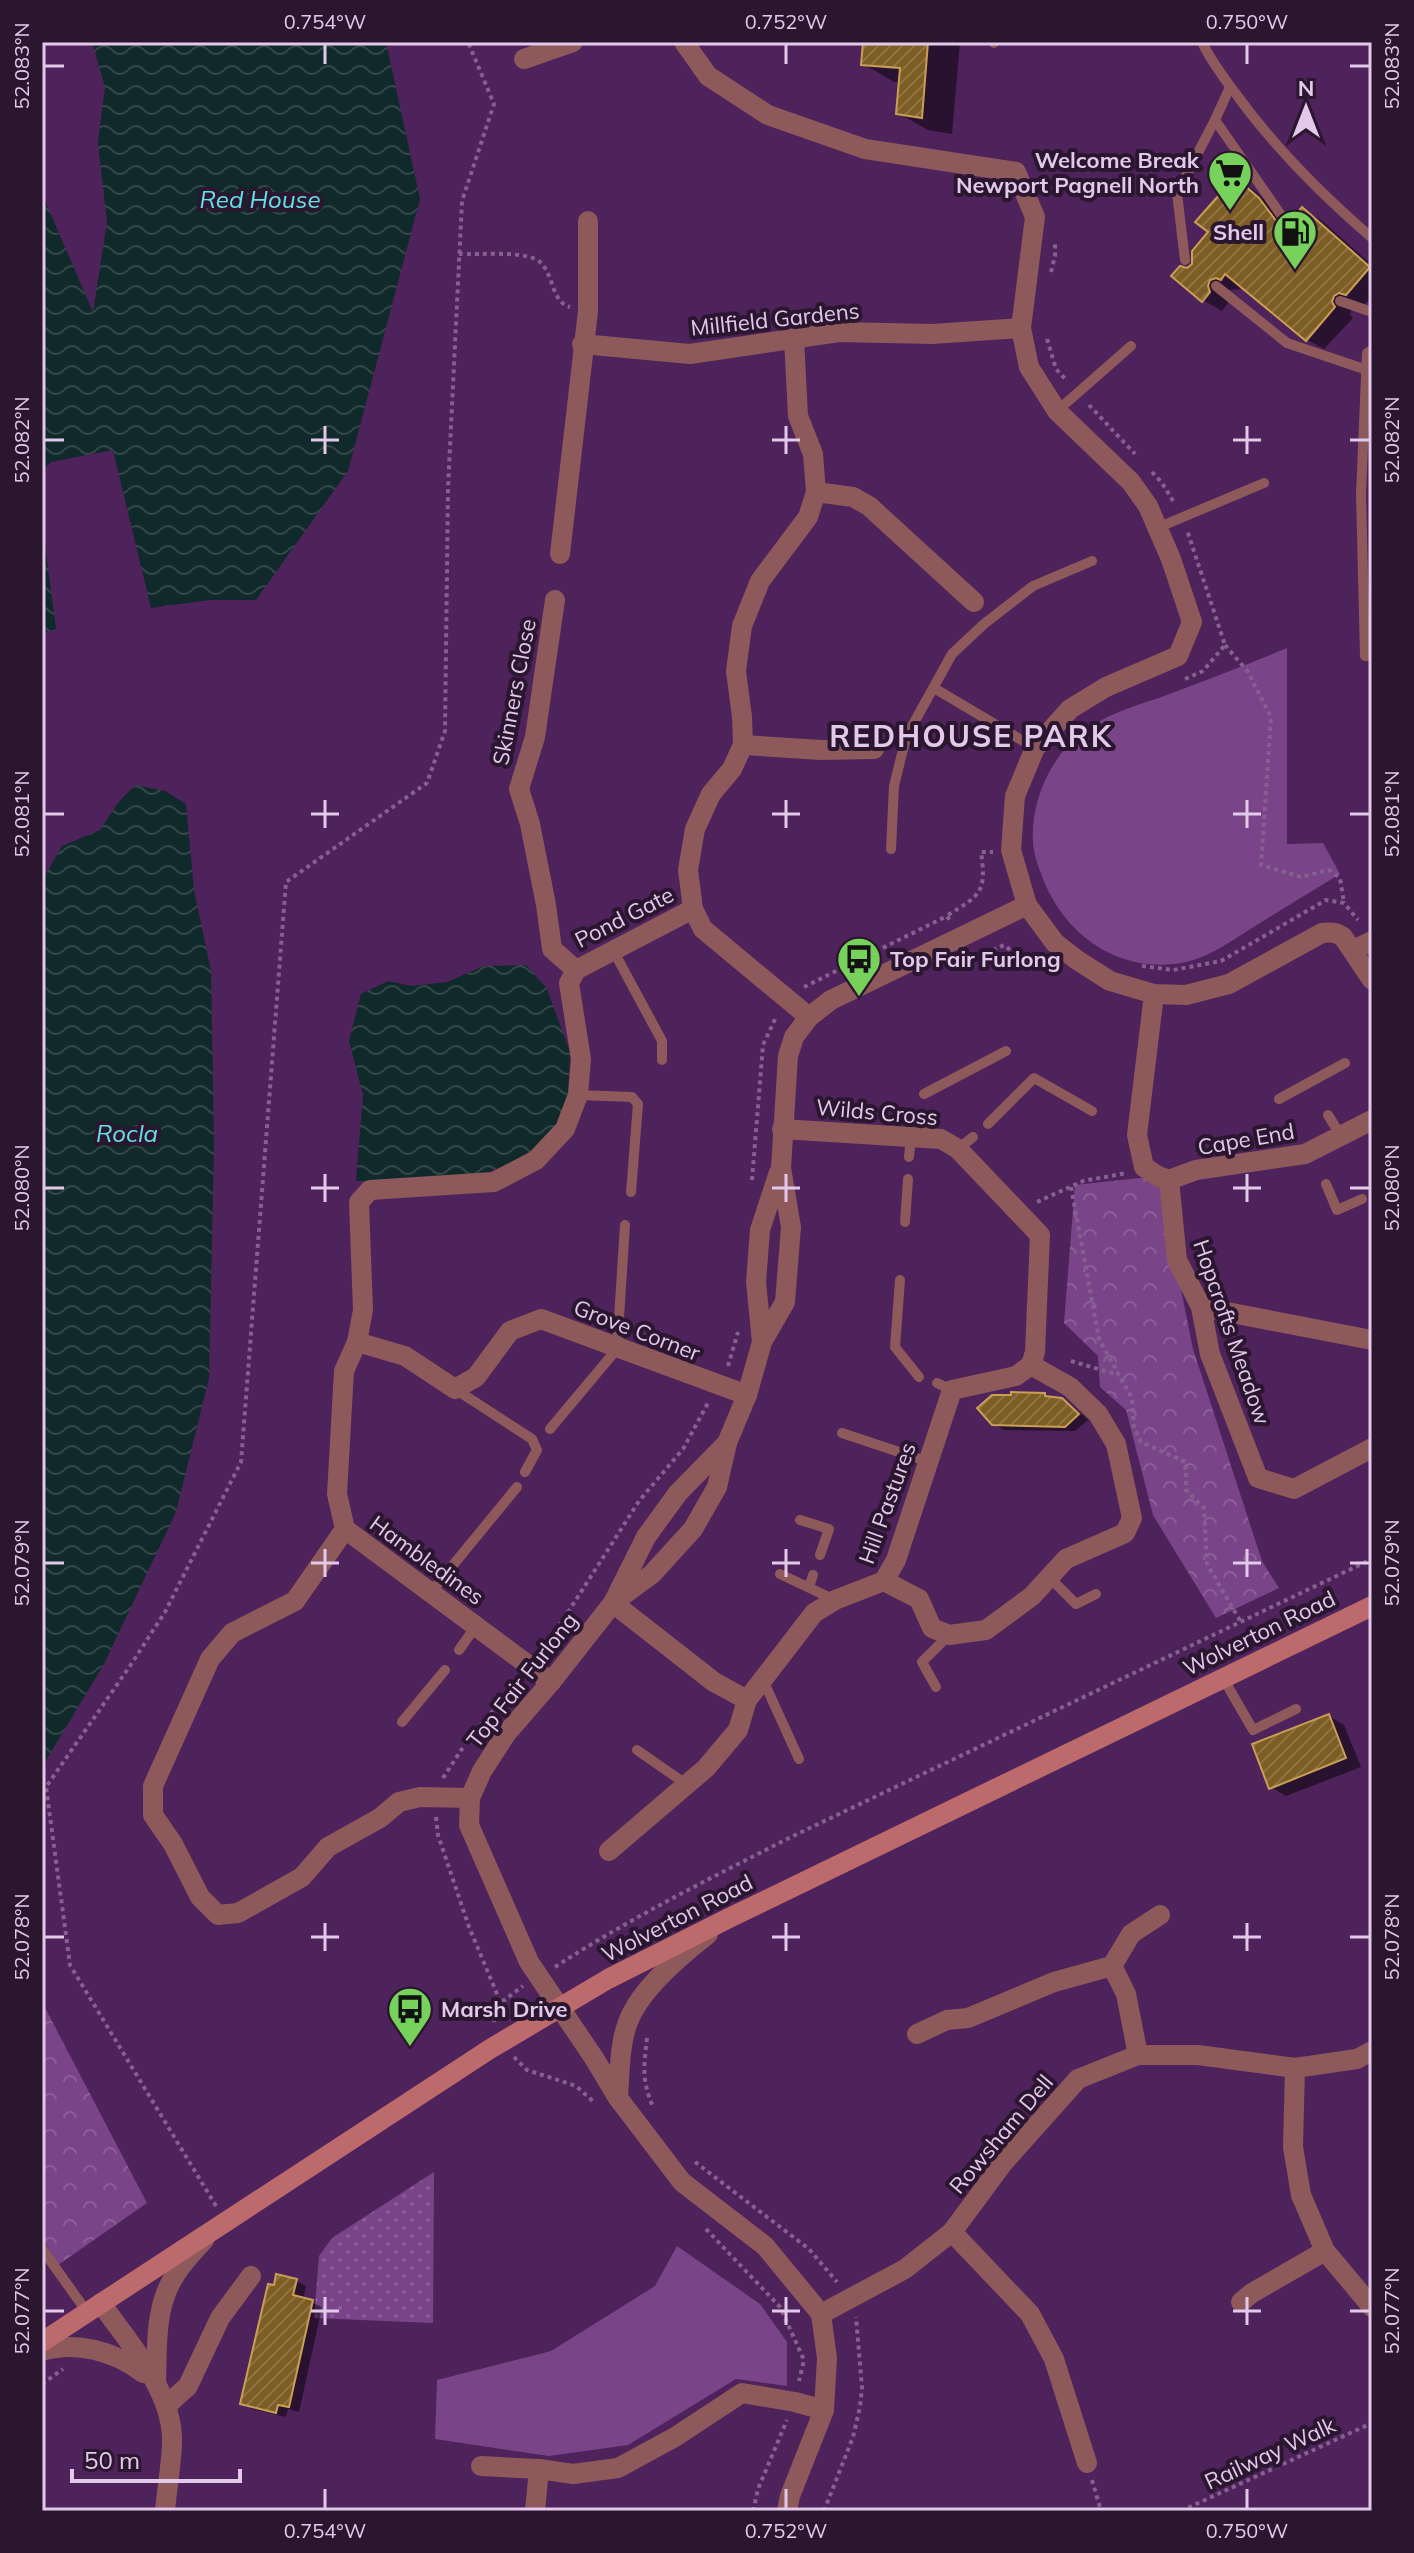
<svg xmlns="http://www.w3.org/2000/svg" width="1414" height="2553" viewBox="0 0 1414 2553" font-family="Mulish,sans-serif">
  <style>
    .grass { fill: url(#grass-dots) }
    .forest { fill: url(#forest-crowns) }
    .park { fill: #7a4588 }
    .water { fill: url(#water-waves) }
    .shadow { fill: #0007 }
    .building { fill: url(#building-hatch); stroke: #ca9f55; stroke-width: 2 }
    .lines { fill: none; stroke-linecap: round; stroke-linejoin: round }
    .path { stroke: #866190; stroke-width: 4; stroke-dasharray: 4 4; stroke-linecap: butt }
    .lane { stroke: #8e595a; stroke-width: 10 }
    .street { stroke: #8e595a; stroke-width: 20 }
    .secondary { stroke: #bd6a6c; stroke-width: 20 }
    .ticks { fill: none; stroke: #e3c9e9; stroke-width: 3 }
    .labels { text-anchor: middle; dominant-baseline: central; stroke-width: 8; stroke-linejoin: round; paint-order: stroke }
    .poi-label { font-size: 22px; font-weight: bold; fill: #e3c9e9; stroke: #2a162f; text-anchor: end }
    .street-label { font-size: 22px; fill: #e3c9e9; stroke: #2a162f }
    .water-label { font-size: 24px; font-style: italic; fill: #62e1e6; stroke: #2a162f }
    .district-label { font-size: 30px; font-weight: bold; letter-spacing: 2px; fill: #e3c9e9; stroke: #2a162f }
    .neatline { fill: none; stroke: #e3c9e9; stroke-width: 3 }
    .ticks-label { font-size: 20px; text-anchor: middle; fill: #e3c9e9 }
  </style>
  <defs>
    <pattern id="grass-dots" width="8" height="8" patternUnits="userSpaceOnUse" patternTransform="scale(2)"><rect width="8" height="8" fill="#7a4588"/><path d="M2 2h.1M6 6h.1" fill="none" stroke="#8d5e99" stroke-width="1.8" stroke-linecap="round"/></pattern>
    <pattern id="forest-crowns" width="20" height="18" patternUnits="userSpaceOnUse" patternTransform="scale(2)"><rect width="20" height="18" fill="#7a4588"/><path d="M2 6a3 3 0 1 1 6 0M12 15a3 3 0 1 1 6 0" fill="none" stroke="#8d5e99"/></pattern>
    <pattern id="water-waves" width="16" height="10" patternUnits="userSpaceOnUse" patternTransform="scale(2)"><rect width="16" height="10" fill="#10292a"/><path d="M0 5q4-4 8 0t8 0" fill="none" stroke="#334749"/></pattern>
    <pattern id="building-hatch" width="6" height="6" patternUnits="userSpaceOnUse" patternTransform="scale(2)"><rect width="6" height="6" fill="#7c5d23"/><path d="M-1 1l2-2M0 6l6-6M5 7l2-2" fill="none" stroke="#8e7343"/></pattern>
  </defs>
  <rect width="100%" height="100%" fill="#4e225a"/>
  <!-- grass -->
  <path class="grass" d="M434 2172 433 2323 314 2318 319 2256 332 2238Z"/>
  <!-- forest -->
  <g class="forest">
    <path d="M1158 1176 1193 1349 1262 1561 1279 1588 1216 1618 1153 1515 1126 1410 1100 1387 1098 1356 1064 1323 1075 1185Z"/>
    <path d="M42 2002 147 2203 58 2265 42 2239Z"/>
  </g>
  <!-- park -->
  <g class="park">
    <path d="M1287 648V844L1323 843 1340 874C1312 891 1284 908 1257 925 1232 940 1210 958 1181 963 1120 973 1069 938 1045 884 1040 871 1034 857 1033 843 1030 802 1051 755 1084 731 1108 713 1139 705 1167 695 1207 680 1247 665 1287 648Z"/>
    <path d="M677 2246 760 2304 787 2342V2386L736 2379 628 2445 549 2456 435 2439 437 2380 551 2351 655 2286Z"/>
  </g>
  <!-- water -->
  <g class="water">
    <path d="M92 42H386L420 199 348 471 256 600H209L151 608 113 450 51 462 42 470V194L93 312 107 222 98 143 105 87Z"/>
    <path d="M42 522 56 629 42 633Z"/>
    <path d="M135 785 165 791 186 804 194 890 211 971 214 1147 209 1378 176 1512 104 1664 42 1767V881L62 846 100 830 117 804Z"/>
    <path d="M526 965 547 989 570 1052 567 1113 535 1153 467 1181H356L363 1095 349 1041 361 994 388 981 412 986 447 982 484 966Z"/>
  </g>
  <!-- shadow -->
  <g class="shadow">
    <path d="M865 42H960L952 134 928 130 898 113 901 82H894L863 64Z"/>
    <path d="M1235 179 1254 190 1278 211 1287 223 1290 224 1302 210 1321 220 1372 265V296L1365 304 1359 303 1353 306 1350 314 1353 318 1324 349 1306 339 1242 286 1240 289 1229 290 1226 297 1228 303 1222 311 1203 300 1187 270 1194 265Z"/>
    <path d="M1044 1395 1050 1399 1062 1400 1072 1406 1088 1420 1075 1431 1004 1430 994 1424Z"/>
    <path d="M1329 1716 1344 1725 1361 1767 1286 1796 1271 1787Z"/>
    <path d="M296 2281 306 2286 303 2299 322 2307 299 2412 288 2409 286 2417 252 2409 242 2403 275 2287Z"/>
  </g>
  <!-- building -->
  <g class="building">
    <path d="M863 42H928L922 118 896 114 900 68 861 65Z"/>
    <path d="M1235 177 1259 198 1277 222 1282 223 1287 220 1290 222 1302 207 1370 267 1346 295 1339 293 1334 296 1332 302 1335 307 1306 341 1225 274 1221 280 1216 278 1210 280 1208 286 1210 292 1202 302 1171 276 1180 266 1187 268 1192 264V251L1208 232 1195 222Z"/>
    <path d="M1011 1392 1045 1393V1396L1062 1398 1079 1414 1065 1427 992 1425 977 1408 992 1395H1011Z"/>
    <path d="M1329 1714 1346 1758 1269 1789 1252 1744Z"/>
    <path d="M276 2274 297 2279 293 2295 313 2300 289 2407 278 2405 276 2413 240 2404 268 2284 274 2285Z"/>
  </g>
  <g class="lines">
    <!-- path -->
    <g class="path">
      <path d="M459 254C478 255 526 250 540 262 554 274 551 302 570 307"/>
      <path d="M1051 272 1055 256V241"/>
      <path d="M1047 339 1056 369 1067 381"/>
      <path d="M1089 405 1135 454"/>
      <path d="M1152 472 1162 483 1175 504"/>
      <path d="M1225 645 1248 672 1271 717 1261 865 1301 877 1329 870 1340 878 1344 903"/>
      <path d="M1185 679 1203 671 1225 645 1187 530"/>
      <path d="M948 915C980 895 987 893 981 852H993"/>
      <path d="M967 955 970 961 1004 945 1026 963 1038 955"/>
      <path d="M1142 966 1173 970 1221 961 1326 900 1344 903 1358 920"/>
      <path d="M804 987 947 916 951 922"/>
      <path d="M752 1180 763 1045 776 1017"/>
      <path d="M1071 1187 1099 1339 1132 1398 1134 1427 1141 1442 1186 1462V1490L1204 1508 1207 1564 1242 1624"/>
      <path d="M1037 1202 1083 1181 1127 1173"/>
      <path d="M1071 1361 1119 1375"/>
      <path d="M728 1366 738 1332"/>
      <path d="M542 1653 639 1501 683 1449 709 1401"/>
      <path d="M443 1778 469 1738 519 1682"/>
      <path d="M436 1817 438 1835 469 1927 500 2001"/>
      <path d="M555 1967C630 1918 711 1878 791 1837L1372 1559"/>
      <path d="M494 2022 495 2007 523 1986"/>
      <path d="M647 2038C644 2067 641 2078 653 2107"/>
      <path d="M514 2057 527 2070 576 2086 595 2103"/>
      <path d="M695 2162 809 2249 837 2282"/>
      <path d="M216 2206 70 1965 46 1787 130 1666 165 1612 241 1462 286 882 427 783 445 731 448 488 462 201 494 104 468 42"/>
      <path d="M706 2229 780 2307 804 2360 799 2381"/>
      <path d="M42 2384 63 2369"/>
      <path d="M1092 2480 1101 2511"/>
      <path d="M753 2511 758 2489 787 2420"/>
      <path d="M824 2511 853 2437 860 2407 862 2388 856 2317"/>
      <path d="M1181 2511 1372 2423"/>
    </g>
    <!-- lane -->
    <g class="lane">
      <path d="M1202 42C1211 61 1223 77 1236 94 1275 148 1321 194 1372 238"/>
      <path d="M994 43V42"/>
      <path d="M1230 87 1215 120 1281 215"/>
      <path d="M1185 260 1177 193 1215 120"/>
      <path d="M1216 286 1287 343 1367 370"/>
      <path d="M1340 301 1372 312"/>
      <path d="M1372 350 1367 353 1361 494 1365 656H1372"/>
      <path d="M1057 411 1131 346"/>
      <path d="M1157 528 1264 483"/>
      <path d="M934 688 1035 748"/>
      <path d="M891 849 894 786 906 737 952 654 984 624 1033 586 1092 561"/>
      <path d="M613 950 662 1041V1060"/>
      <path d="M924 1094 1006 1051"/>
      <path d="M578 1095 632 1097 638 1104 631 1192"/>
      <path d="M1279 1099 1345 1063"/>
      <path d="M1328 1115 1341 1136"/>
      <path d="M988 1124 1034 1078 1092 1111"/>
      <path d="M923 1138V1117"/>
      <path d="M958 1149 973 1137"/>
      <path d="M909 1157 911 1137"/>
      <path d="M1326 1184 1337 1210 1362 1199"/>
      <path d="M905 1222 908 1179"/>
      <path d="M900 1280 895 1347 919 1377"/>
      <path d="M937 1383 952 1390"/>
      <path d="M455 1389 532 1439 537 1450 525 1472"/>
      <path d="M550 1429 617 1349 625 1225"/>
      <path d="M842 1433 929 1462"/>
      <path d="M800 1520 829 1529 820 1555"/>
      <path d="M780 1574 835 1600"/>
      <path d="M1049 1577 1076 1604 1096 1594"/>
      <path d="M809 1587 813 1575"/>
      <path d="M431 1592 517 1487"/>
      <path d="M459 1650 476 1626"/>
      <path d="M1223 1678 1253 1730 1296 1709"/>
      <path d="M763 1680 799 1759"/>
      <path d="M936 1687 922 1662 949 1635"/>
      <path d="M402 1722 445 1670"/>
      <path d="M637 1750 686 1784"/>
      <path d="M42 2249 87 2312"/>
    </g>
    <!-- street -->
    <g class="street">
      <path d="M684 42 708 76 768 115 865 149 1016 172 1035 217 1021 328 1029 367 1057 411 1131 482 1148 506 1171 559 1192 622 1178 656 1106 687 1070 709 1035 748 1015 796 1011 850 1027 905 1055 943 1077 960 1110 981 1154 994 1186 995 1229 984 1322 933C1331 932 1336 932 1343 937L1372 980"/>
      <path d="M524 59 573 42"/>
      <path d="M582 344 690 354 839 332 932 334 1021 328"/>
      <path d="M816 492 853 497 869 506 974 602"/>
      <path d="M560 554 588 311V221"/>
      <path d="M555 600 535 737 519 789 530 824 546 905 552 949 576 970"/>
      <path d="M743 745 821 750 874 749"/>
      <path d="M693 909 688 870 695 829 711 794 732 769 743 745 742 717 736 671 742 626 760 581 808 517 816 492 813 454 798 416 794 338"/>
      <path d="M1353 950 1372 941"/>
      <path d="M1154 994 1137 1135 1144 1167 1158 1176 1169 1180 1177 1260 1201 1307 1210 1354 1258 1478 1294 1489 1372 1448"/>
      <path d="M782 1129 941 1139 958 1149 1040 1235 1035 1352 1031 1365"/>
      <path d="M1169 1180 1196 1170 1305 1154 1372 1120"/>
      <path d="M1201 1307 1372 1340"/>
      <path d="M357 1342 405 1356 455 1389 476 1377 510 1331 541 1319 747 1395"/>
      <path d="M762 1342 756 1282 760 1230 779 1172"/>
      <path d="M727 1443 678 1493 646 1537 613 1603 551 1682 506 1734 482 1771 470 1798 469 1825 529 1962 594 2058 618 2098 682 2182 765 2246 821 2314 827 2358 824 2410 790 2496 787 2511"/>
      <path d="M345 1529 295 1601 232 1633 210 1659 153 1786V1815L173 1844 200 1897 218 1915 238 1913 302 1877 328 1847 380 1818 399 1802 420 1797 470 1798"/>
      <path d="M884 1581 919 1599 932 1628 949 1635 986 1630 1032 1596 1066 1559 1125 1533 1132 1518 1116 1444 1098 1414 1070 1387 1031 1365"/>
      <path d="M618 1599 652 1574 693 1529 717 1487 727 1443 747 1395 762 1342 785 1302 791 1227 781 1168 788 1056 794 1037 809 1017 831 1000 1027 905"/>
      <path d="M613 1603 714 1682 747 1700"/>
      <path d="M551 1682 345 1529 337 1494 344 1371 357 1342 363 1310 359 1202 370 1190 494 1182 536 1160 565 1129 578 1095 581 1059 569 983 576 970 693 909 703 929 809 1017"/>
      <path d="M609 1851 706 1768 738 1730 747 1700 814 1613 835 1600 884 1581 896 1560 952 1390 1016 1376 1031 1365"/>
      <path d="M1112 1966 1126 1994 1138 2055"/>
      <path d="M917 2034 947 2020 968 2018 1054 1982 1112 1966 1131 1934 1160 1915"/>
      <path d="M1295 2068 1293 2147 1301 2195 1325 2251"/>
      <path d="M618 2097C620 2072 619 2046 628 2022 640 1989 681 1955 708 1934"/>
      <path d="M952 2232 1030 2314 1054 2359 1087 2463"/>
      <path d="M1241 2302 1252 2293 1325 2251 1372 2307"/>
      <path d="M101 2303C129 2344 174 2391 172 2444 171 2466 167 2489 165 2511"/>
      <path d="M821 2314 905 2269 952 2232 1003 2163 1078 2079 1138 2055H1198L1295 2068 1357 2059 1372 2051"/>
      <path d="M42 2351C76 2341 115 2351 143 2373"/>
      <path d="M156 2383C157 2351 155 2313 170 2284 178 2268 191 2254 204 2240"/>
      <path d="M166 2406 188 2386 220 2318 251 2276"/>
      <path d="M481 2466 539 2469 535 2511"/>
      <path d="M539 2469 573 2474 618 2468 675 2437 742 2393 795 2402 824 2410"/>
    </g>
    <!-- secondary -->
    <path class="secondary" d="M42 2342 490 2049 608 1979 727 1919 1372 1606"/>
  </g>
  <!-- ticks -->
  <path class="ticks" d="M325 44V64M786 44V64M1247 44V64M44 66H64M1350 66H1370M325 426V454M786 426V454M1247 426V454M44 440H64M311 440H339M772 440H800M1233 440H1261M1350 440H1370M325 800V828M786 800V828M1247 800V828M44 814H64M311 814H339M772 814H800M1233 814H1261M1350 814H1370M325 1174V1202M786 1174V1202M1247 1174V1202M44 1188H64M311 1188H339M772 1188H800M1233 1188H1261M1350 1188H1370M325 1549V1577M786 1549V1577M1247 1549V1577M44 1563H64M311 1563H339M772 1563H800M1233 1563H1261M1350 1563H1370M325 1923V1951M786 1923V1951M1247 1923V1951M44 1937H64M311 1937H339M772 1937H800M1233 1937H1261M1350 1937H1370M325 2297V2325M786 2297V2325M1247 2297V2325M44 2311H64M311 2311H339M772 2311H800M1233 2311H1261M1350 2311H1370M325 2489V2509M786 2489V2509M1247 2489V2509"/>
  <!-- icons -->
  <defs>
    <g id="supermarket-pin" transform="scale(2.3)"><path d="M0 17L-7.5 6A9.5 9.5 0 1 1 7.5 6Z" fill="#76d25a" stroke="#2a162f"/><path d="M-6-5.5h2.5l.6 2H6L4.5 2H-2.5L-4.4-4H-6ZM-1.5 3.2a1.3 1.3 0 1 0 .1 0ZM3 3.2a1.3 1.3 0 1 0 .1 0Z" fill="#111"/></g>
    <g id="fuel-pin" transform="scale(2.3)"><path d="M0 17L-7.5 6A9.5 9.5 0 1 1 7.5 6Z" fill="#76d25a" stroke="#2a162f"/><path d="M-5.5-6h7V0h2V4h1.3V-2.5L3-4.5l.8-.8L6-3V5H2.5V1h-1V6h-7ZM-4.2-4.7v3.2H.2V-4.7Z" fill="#111"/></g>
    <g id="bus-pin" transform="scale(2.3)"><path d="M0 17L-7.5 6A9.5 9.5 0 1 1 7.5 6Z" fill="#76d25a" stroke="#2a162f"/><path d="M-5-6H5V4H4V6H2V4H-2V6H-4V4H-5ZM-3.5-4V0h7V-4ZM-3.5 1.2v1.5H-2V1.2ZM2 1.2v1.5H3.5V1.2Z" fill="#111"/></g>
  </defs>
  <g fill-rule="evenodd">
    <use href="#supermarket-pin" x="1230" y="173"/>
    <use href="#fuel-pin" x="1295" y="232"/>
    <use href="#bus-pin" x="859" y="959"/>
    <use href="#bus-pin" x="410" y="2009"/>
  </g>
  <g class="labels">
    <!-- poi labels -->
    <g class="poi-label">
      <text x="1199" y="160">Welcome Break<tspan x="1199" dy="25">Newport Pagnell North</tspan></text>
      <text x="1264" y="232">Shell</text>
      <text x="890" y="959" text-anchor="start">Top Fair Furlong</text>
      <text x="441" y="2009" text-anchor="start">Marsh Drive</text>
    </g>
    <!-- street labels -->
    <g class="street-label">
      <text transform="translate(775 319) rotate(-6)">Millfield Gardens</text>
      <text transform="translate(514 692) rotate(-79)">Skinners Close</text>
      <text transform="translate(624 917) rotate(-27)">Pond Gate</text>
      <text transform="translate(877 1112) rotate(5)">Wilds Cross</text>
      <text transform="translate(1246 1139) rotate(-10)">Cape End</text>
      <text transform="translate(637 1330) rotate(21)">Grove Corner</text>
      <text transform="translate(1232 1332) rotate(71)">Hopcrofts Meadow</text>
      <text transform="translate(887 1503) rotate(-70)">Hill Pastures</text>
      <text transform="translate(427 1560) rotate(36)">Hambledines</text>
      <text transform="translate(1259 1633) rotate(-26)">Wolverton Road</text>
      <text transform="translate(522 1680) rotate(-52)">Top Fair Furlong</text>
      <text transform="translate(677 1918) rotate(-27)">Wolverton Road</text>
      <text transform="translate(1001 2134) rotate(-50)">Rowsham Dell</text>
      <text transform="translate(1270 2453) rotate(-25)">Railway Walk</text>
    </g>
    <!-- water labels -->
    <g class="water-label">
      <text x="260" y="199">Red House</text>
      <text x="127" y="1133">Rocla</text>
    </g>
    <!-- district labels -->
    <g class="district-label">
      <text x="971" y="736">REDHOUSE PARK</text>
    </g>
  </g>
  <!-- border -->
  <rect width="1414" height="2553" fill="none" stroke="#2a162f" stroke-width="88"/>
  <!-- north arrow -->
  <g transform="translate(1306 108)" stroke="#2a162f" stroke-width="6" paint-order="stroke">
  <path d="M0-6L14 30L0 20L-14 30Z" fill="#e3c9e9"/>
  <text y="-12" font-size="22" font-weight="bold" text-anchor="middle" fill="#e3c9e9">N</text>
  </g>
  <!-- scale -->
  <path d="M72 2469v12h168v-12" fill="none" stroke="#e3c9e9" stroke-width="4"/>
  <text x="84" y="2469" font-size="24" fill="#e3c9e9" stroke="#2a162f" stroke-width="6" paint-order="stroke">50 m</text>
  <rect x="44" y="44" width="1326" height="2465" class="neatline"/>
  <g class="ticks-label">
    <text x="325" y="29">0.754°W</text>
    <text x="786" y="29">0.752°W</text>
    <text x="1247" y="29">0.750°W</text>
    <text transform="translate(22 66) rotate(-90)" y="7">52.083°N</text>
    <text transform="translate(1392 66) rotate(-90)" y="7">52.083°N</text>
    <text transform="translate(22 440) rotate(-90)" y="7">52.082°N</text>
    <text transform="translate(1392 440) rotate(-90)" y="7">52.082°N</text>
    <text transform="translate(22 814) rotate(-90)" y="7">52.081°N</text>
    <text transform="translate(1392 814) rotate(-90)" y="7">52.081°N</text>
    <text transform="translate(22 1188) rotate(-90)" y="7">52.080°N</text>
    <text transform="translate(1392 1188) rotate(-90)" y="7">52.080°N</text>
    <text transform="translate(22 1563) rotate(-90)" y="7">52.079°N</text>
    <text transform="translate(1392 1563) rotate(-90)" y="7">52.079°N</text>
    <text transform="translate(22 1937) rotate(-90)" y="7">52.078°N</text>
    <text transform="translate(1392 1937) rotate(-90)" y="7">52.078°N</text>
    <text transform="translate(22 2311) rotate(-90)" y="7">52.077°N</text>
    <text transform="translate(1392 2311) rotate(-90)" y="7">52.077°N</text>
    <text x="325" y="2538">0.754°W</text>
    <text x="786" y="2538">0.752°W</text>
    <text x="1247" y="2538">0.750°W</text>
  </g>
</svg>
